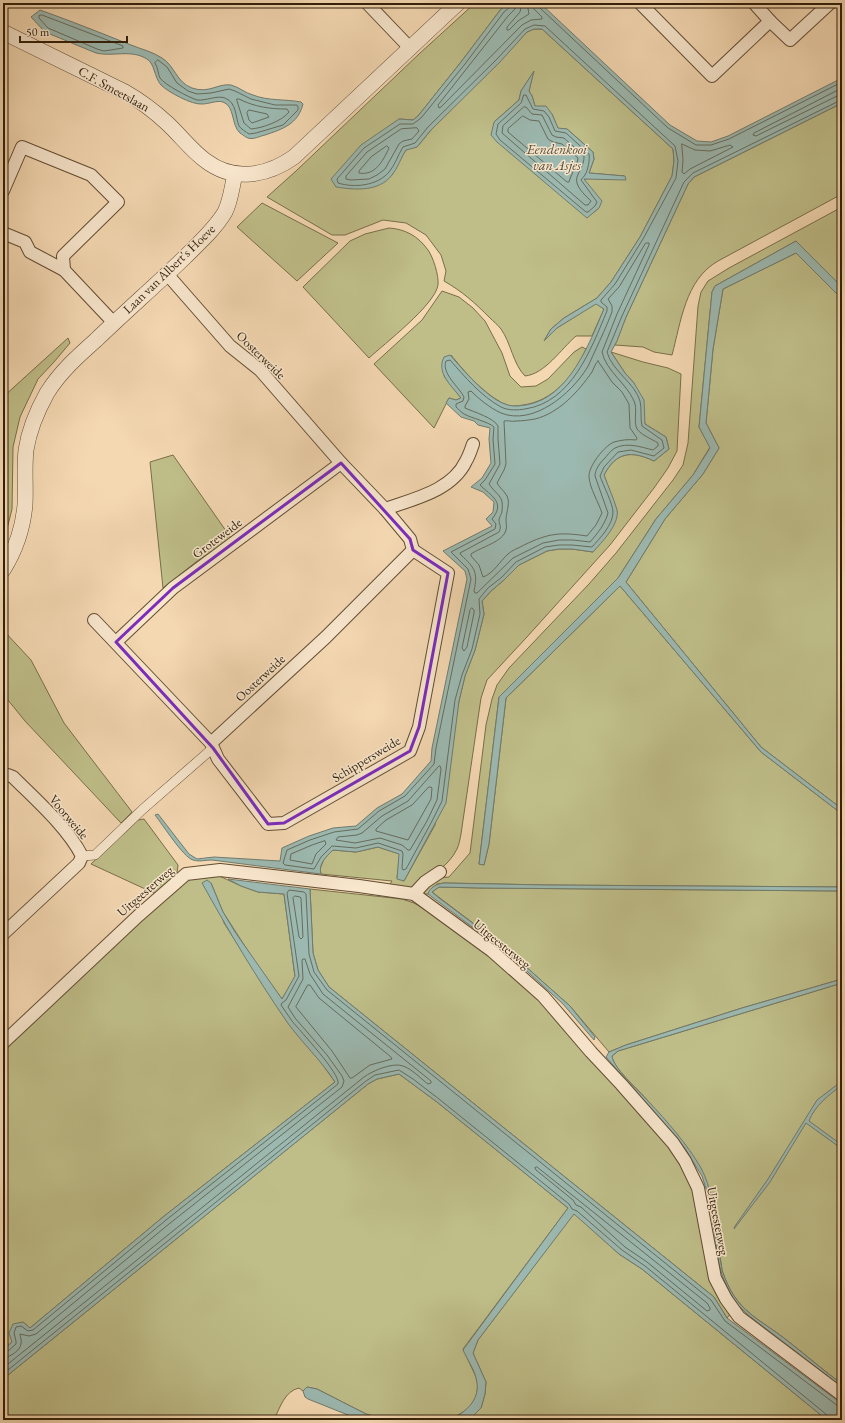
<svg xmlns="http://www.w3.org/2000/svg" width="845" height="1423" viewBox="0 0 845 1423" font-family="'EB Garamond',serif">
  <style>
    .green { fill: #bfbe89; stroke: #786e49; fill-rule: evenodd }
    .water { fill: #9cb9b1; stroke: #717b6e }
    .lines { fill: none; stroke-linecap: round; stroke-linejoin: round }
    .shore { stroke: #666c5d; stroke-width: 1 }
    .pedestrian-casing { stroke: #624d33; stroke-width: 10 }
    .minor-casing { stroke: #624d33; stroke-width: 14 }
    .tertiary-casing { stroke: #624d33; stroke-width: 16 }
    .pedestrian { stroke: #f8e6cd; stroke-width: 9 }
    .minor { stroke: #f8e6cd; stroke-width: 12 }
    .tertiary { stroke: #f8e6cd; stroke-width: 15 }
    .marked { fill: none; stroke: #7b2cbf; stroke-width: 3; stroke-linejoin: round }
    .labels { text-anchor: middle; dominant-baseline: central; stroke-width: 3; stroke-linejoin: round; paint-order: stroke }
    .street-label { font-size: 13px; fill: #311f09; stroke: #f8e6cd }
    .water-label { font-size: 14px; font-style: italic; fill: #514d3b; stroke: #f8e6cd }
  </style>
  <rect width="100%" height="100%" fill="#f4d8b2"/>
  <filter id="stains"><feTurbulence type="fractalNoise" baseFrequency=".005" numOctaves="4"/><feColorMatrix values="0 0 0 0 .2 0 0 0 0 .09 0 0 0 0 .02 0 0 0 .5 -.17"/></filter>
  <radialGradient id="worn" r=".72"><stop offset=".6" stop-color="#630" stop-opacity="0"/><stop offset="1" stop-color="#630" stop-opacity=".3"/></radialGradient>
  <!-- green -->
  <g class="green">
    <path d="M475 3H509L501 9 461 62 418 116 413 120 399 119 382 183 392 175 406 149 417 147 431 130 527 32 534 29H542L673 149 674 161 672 176 640 237 611 282 597 298 564 318 551 329 545 339 557 328 596 303 604 309 592 336H576C561 349 545 374 525 376 513 364 511 343 501 329 498 325 493 321 490 318 474 302 463 292 444 281L446 271 441 255 426 235 406 223 383 220 345 235H332L267 197 296 171 419 54ZM533 73 529 91 532 96 535 106 552 114 558 129H567L593 152 594 159 589 173 624 176 584 179 599 208 594 212 494 122 519 100 521 91Z"/>
    <path d="M842 103V194L718 261C685 280 681 322 672 355L654 352 643 347 615 345 626 317 688 184 694 177Z"/>
    <path d="M262 203 338 243 297 281 237 227Z"/>
    <path d="M842 207V287L796 241 715 286 712 292 699 427 710 447 693 475 656 519 618 578 499 697 479 864 484 865 489 844 506 698 620 586 761 752 842 814V887L547 885 444 883 437 884 428 894H422L423 889 438 878 449 877 470 853 486 725 492 699 497 685 509 668 589 584 616 553 673 480 683 465 688 443 698 306 701 292 708 281 729 268Z"/>
    <path d="M389 228C405 229 418 236 428 250 433 257 439 275 438 285 435 305 384 344 369 358L303 287 350 241 365 234Z"/>
    <path d="M796 253 842 299V809L761 747 626 582 665 519 703 474 719 448 706 423 713 349 723 289Z"/>
    <path d="M442 291 459 297 473 308 485 321 502 353 510 376 521 387 536 386 548 379 574 352 582 347 586 349C574 376 553 401 523 405 517 406 510 407 505 404 501 403 498 400 494 398 477 386 464 371 451 355L444 376 461 398 456 400 449 398 434 428 374 364 422 320Z"/>
    <path d="M68 338 70 343 54 362 38 379 20 417 13 447 12 509 3 545V397Z"/>
    <path d="M611 352 643 362 668 368 681 374 677 451 668 468 654 488 610 545 526 638 487 680 481 698 461 834C460 839 459 845 457 849 448 868 426 879 409 891L389 886 392 881 321 874 320 869 324 859 333 850 356 852 378 847 400 854 397 878 404 881 435 825 459 701 465 676 475 650 484 614 482 601 491 591 504 580 519 565 547 551 559 549H572L593 552 615 521 617 512 604 475C616 452 631 450 654 461L669 449 666 437 645 424 634 383 625 373Z"/>
    <path d="M173 455 231 538 196 562 163 588 150 462Z"/>
    <path d="M3 630 31 660 64 723 132 812 121 823 25 721 3 694Z"/>
    <path d="M144 819 178 865C178 880 167 885 156 894L91 864 138 820Z"/>
    <path d="M215 874 241 886 258 892 284 894 295 977 282 999 257 965 223 912 211 883 224 923 288 1023 320 1061 335 1082 163 1217 30 1328 23 1322 12 1342 3 1350V1047L184 882 201 875Z"/>
    <path d="M439 887 480 888 842 891V979L742 1008 626 1045 609 1052 570 1006 498 942 432 892Z"/>
    <path d="M310 889 402 899 414 903 426 910 468 936 544 1001 678 1157 696 1189 712 1274 732 1312 727 1318 714 1297 329 987 318 970 313 953Z"/>
    <path d="M842 983V1384C824 1371 807 1356 789 1342 758 1317 736 1313 722 1270 717 1237 715 1199 701 1169 683 1146 666 1123 648 1101 639 1090 613 1068 612 1056L618 1051Z"/>
    <path d="M399 1074 437 1102 568 1208 463 1349 476 1377 478 1386 476 1397 469 1408 450 1420H387L366 1414 317 1389 307 1387 303 1391 299 1388C285 1391 280 1407 274 1420H3V1379L368 1084 377 1079Z"/>
    <path d="M574 1213 619 1254 642 1269 827 1420H469L481 1408 485 1394 486 1382 473 1353 478 1340Z"/>
  </g>
  <!-- water -->
  <g class="water">
    <path d="M509 3H540L670 125 697 141 711 142 728 136 842 78V103L694 177 688 184 626 317 617 341 611 352 625 373 634 383 644 400 645 424 666 437 669 449 654 461C631 450 616 452 604 475 608 486 614 499 617 510 620 524 601 543 593 552L572 549H559L547 551 519 565 504 580 491 591 482 601 484 614 475 650 465 676 459 701 446 803 404 881 397 879 399 854 378 847 356 852 333 850C326 857 318 864 321 874L212 860C206 860 199 862 193 860 183 857 163 825 155 815L158 814 189 854 197 859 214 857 280 861 282 848 309 836 333 828 356 826 377 808 402 794 431 761 432 748 467 579 465 571 443 551 492 526 486 519 493 512 494 502 483 492 471 487 482 478 491 463 489 439 490 428 478 425 474 421 461 417 446 403 449 398 456 400 461 398C451 385 436 373 444 357L450 355C463 370 487 398 505 404 512 407 519 406 526 405 569 398 589 344 604 309L596 304 557 328 544 341 551 329 564 318 597 298 611 282 640 237 672 176 674 161 673 149 542 29H534L527 32 500 62 431 130 417 147 406 150C401 157 398 168 392 175 379 192 355 190 336 187L331 179 361 145 399 119 413 120 418 116 461 62 501 9Z"/>
    <path d="M40 10C71 21 101 33 131 45 141 49 153 52 162 58 175 66 176 82 192 88 209 94 218 83 231 85 239 87 245 93 253 95 268 101 285 99 301 102L303 104C298 124 283 129 265 135 260 136 253 140 248 138 245 137 242 134 240 133 231 125 235 106 223 102 217 100 209 104 202 104 192 105 168 92 161 85 154 77 155 64 147 59 131 49 113 57 96 53L45 32 31 17Z"/>
    <path d="M534 71 529 91 532 96 535 106H546L552 114 558 128 567 129 593 152 594 159 589 173 625 176 626 180 584 179 602 201 599 208 587 218 497 142 491 135 494 122 519 100 521 91Z"/>
    <path d="M796 241 842 287V299L796 253 723 289 713 349 706 423 719 448 703 474 665 519 626 582 761 747 842 809V814L761 752 620 586 506 698 489 844 484 865 479 864 499 697 618 578 656 519 693 475 710 448 699 427 712 292 715 286Z"/>
    <path d="M228 879 310 889 313 953 318 970 329 987 714 1297 727 1318 842 1404V1420H827L642 1269 619 1254 574 1214 478 1340 473 1353 486 1382 485 1394 481 1408 469 1420H450C466 1412 482 1399 476 1378 474 1369 467 1359 463 1350L568 1208 437 1102 399 1074 377 1079 368 1084 3 1379V1350L12 1342 9 1333 13 1324 23 1322 30 1328 163 1217 335 1082C321 1060 302 1043 287 1022 256 977 228 930 202 883L207 880 211 883 223 912 235 932 282 999 295 976 284 894 258 892 241 886Z"/>
    <path d="M444 883 547 885 842 887V891L480 888 439 887 432 892 439 898 498 942 570 1006 595 1037 594 1040 563 1004 507 953 428 894C430 887 437 884 444 883Z"/>
    <path d="M842 979V983L618 1051 612 1056C613 1068 639 1091 648 1101 667 1121 687 1144 701 1168 712 1188 713 1211 716 1233 718 1246 720 1258 722 1270 736 1313 758 1317 789 1342 807 1356 824 1371 842 1384V1387L748 1315 735 1302 727 1287 722 1275 719 1264 709 1198 702 1176 684 1147 606 1057 609 1052 626 1045 742 1008Z"/>
    <path d="M842 1081V1085C829 1095 815 1105 809 1121L842 1145V1149L806 1123 770 1182 734 1229 735 1226 768 1179 817 1100Z"/>
    <path d="M307 1387 317 1389 366 1414 387 1420H368L353 1417 308 1399 305 1397 303 1391Z"/>
  </g>
  <g class="lines">
    <!-- shore -->
    <g class="shore">
      <path d="M511 3 510 7 504 12 465 64 421 118 413 124H400L364 148 337 179 338 183C354 188 377 186 389 172 395 165 398 155 403 147L415 143 428 127 497 59 525 29 534 25 545 26 675 146 678 161 676 178 643 239 615 284 601 300V302L607 307V311C591 349 572 402 525 409 518 410 509 411 501 407 481 396 465 377 450 360L446 361C441 373 459 387 464 397L463 401 456 404V407C458 409 461 412 464 414 471 418 489 422 494 427L493 439 495 464 485 480 480 485C491 496 506 502 492 519L496 524 495 529 451 552 468 569 471 579 436 748 434 764 405 796 379 811 358 829 334 832 310 840 287 850 283 863 285 865 314 869 321 857 332 846 356 848 378 843 402 851 403 854 402 868 403 870 406 869 431 823 442 801 455 700 462 675 472 649 480 614 479 599 488 588 502 577 516 562 545 547 559 545H572L592 547C600 538 613 525 613 512 613 504 603 485 600 476L604 467 618 452 631 450 654 456 664 448 662 440 642 426C640 418 642 409 640 401 635 383 612 371 607 352L622 316 684 182 693 173 839 101 842 100"/>
      <path d="M516 3 515 9 508 16 438 105 439 108 441 107 522 25 531 20 542 19V17L534 9 533 3"/>
      <path d="M522 3 520 12 507 27V30H509L518 21 529 14 527 3"/>
      <path d="M538 3 540 8 668 128 696 145H711L729 139 842 82"/>
      <path d="M42 15 123 46V48L104 51 97 49 48 28 39 18V16Z"/>
      <path d="M158 60 167 67 177 83 188 91 197 94 211 93 229 89 235 91 251 99 275 105H297L298 107V110L283 125 256 133 249 134C246 132 241 129 239 126 235 116 237 103 225 98 217 95 206 101 197 100 188 97 165 85 160 78 158 74 158 67 155 63Z"/>
      <path d="M842 88 754 133 753 135 756 136 837 96 842 95"/>
      <path d="M524 95H526L533 109 544 111 549 117 555 131 566 133 589 154C590 159 588 170 585 175 584 177 582 178 581 180L597 202 595 206 588 212H586L500 140 496 134 498 124 521 103Z"/>
      <path d="M237 99H239C255 107 270 109 287 109L289 112C282 121 263 128 251 129L244 123 237 101Z"/>
      <path d="M524 107H526L532 114 542 115 552 135 556 137 564 138 584 156C585 166 574 176 577 183 579 190 586 196 591 201L588 205H585L502 133 503 126Z"/>
      <path d="M249 110 267 114 269 117 252 123 249 120 247 113Z"/>
      <path d="M523 116 530 120 539 121 548 139 553 142 562 144 578 158C577 166 571 174 569 182H567L508 132V129Z"/>
      <path d="M417 128 419 131 412 139 403 141 399 144 385 169 377 175 369 179 351 180 346 179V176L367 152 401 129Z"/>
      <path d="M682 144 695 150 710 151 730 145 733 147 690 169 684 174 682 172 683 160Z"/>
      <path d="M387 146 389 148C383 161 375 176 359 173V171L371 157Z"/>
      <path d="M646 243H649V245L617 314 602 352C606 371 627 384 634 401 638 409 633 421 637 429 641 435 652 439 658 443V446L653 450C641 447 627 442 615 448 611 450 607 456 604 459 599 464 595 470 595 476L608 513C605 524 598 533 590 542L573 540H559L543 543 513 558 477 593H475L474 591C478 572 475 568 461 555L460 553 499 532C502 526 499 525 499 520 499 517 502 514 502 511 504 495 497 496 489 484L500 464 498 439V426C494 418 474 412 465 408V406L469 399 468 392 471 391C479 399 490 408 501 413 533 426 571 394 587 368 590 363 592 357 595 351 601 338 607 325 612 312V306L608 299 619 287Z"/>
      <path d="M598 361 612 382 622 392 629 404 630 428 637 438 636 440C629 439 621 440 614 442 604 446 588 467 589 477 590 489 598 501 602 513L596 525 587 536C560 532 549 533 524 545 519 548 512 550 508 554 500 561 493 574 483 577L479 565 471 556V554C481 547 503 542 506 530 507 526 506 523 506 520 506 511 512 501 505 493 502 489 499 487 497 483L504 470 506 464 504 421C508 420 511 422 516 421 522 421 529 420 535 419 559 413 578 392 592 372 594 368 595 364 598 361Z"/>
      <path d="M472 608 474 610V613L467 647 464 651 462 648 470 610Z"/>
      <path d="M440 766 441 769 437 800 427 821 410 850H408L402 845 380 838 355 843 336 840 338 837 357 835 362 833 382 816 408 801 438 767Z"/>
      <path d="M429 787H431L432 788 431 799 408 840 376 831V829L386 820 412 805Z"/>
      <path d="M325 841 326 844 316 854 312 864 290 860 291 854 312 845Z"/>
      <path d="M295 896 300 897 301 898 303 937 301 939 299 937 293 898Z"/>
      <path d="M308 985H310L319 998 391 1057 392 1059 370 1065 352 1078H350L332 1051 296 1007Z"/>
      <path d="M537 1167 707 1303 710 1308V1310L707 1311 647 1262 625 1247 581 1207 576 1205 573 1200 536 1170 535 1168Z"/>
      <path d="M3 1353 7 1352 16 1344V1341L14 1333 16 1327 21 1326 28 1331 33 1330 166 1220 338 1084C341 1074 300 1031 292 1021 288 1016 285 1010 281 1005L282 1003 286 1000 299 976 287 893 289 890 304 892 306 894 309 954 314 972 327 990 711 1300 725 1321 838 1406 842 1407"/>
      <path d="M3 1358C10 1357 20 1351 21 1344 22 1340 20 1337 20 1334L29 1336 36 1334 169 1224 342 1087 344 1081 342 1076 327 1055 295 1018 288 1007 303 979 302 960 303 959H305L310 974 323 994 431 1081V1083L428 1084C420 1078 412 1069 403 1066 393 1062 372 1071 364 1077L3 1368"/>
      <path d="M3 1374 366 1081 375 1075 399 1070 413 1079 439 1099 569 1204 572 1209 577 1211 622 1250 645 1266 827 1415 829 1420"/>
    </g>
    <!-- pedestrian casing -->
    <g class="pedestrian-casing">
      <path id="pedestrian" d="M82 856 95 855 143 809 213 748"/>
    </g>
    <!-- minor casing -->
    <g class="minor-casing">
      <g id="minor">
        <path d="M367 3 410 48"/>
        <path d="M640 3 712 76 770 21 790 40 830 3"/>
        <path d="M754 3 770 21"/>
        <path d="M3 191 22 147 91 175 118 202 63 256 64 270"/>
        <path d="M3 233 25 242 30 252 64 270 114 323"/>
        <path d="M385 509C413 499 452 491 466 461 469 456 471 450 473 444"/>
        <path d="M94 620 211 743 326 637 413 550 410 539 385 509 341 463 260 370 230 346 167 274"/>
        <path d="M116 642 173 588 341 463"/>
        <path d="M211 743 218 759 268 824 284 823 410 751 419 727 448 573 413 550"/>
        <path d="M3 775H8L13 777C36 800 67 827 82 856L79 863 3 934"/>
        <path d="M414 894 425 882 440 872"/>
        <path d="M3 1043 138 916 186 874 220 870 359 886 414 894 492 951 543 996 591 1052 621 1084 673 1143 685 1161 698 1188 715 1278 726 1299 739 1317 842 1395"/>
      </g>
    </g>
    <!-- tertiary casing -->
    <g class="tertiary-casing">
      <g id="tertiary">
        <path d="M3 32 125 92C141 101 154 111 167 123 180 135 192 151 206 161 234 182 267 176 294 157L458 3"/>
        <path d="M3 570C15 551 23 527 25 505 26 487 24 468 26 450 29 430 37 411 47 393 60 372 78 356 96 340 125 312 156 285 185 257 199 243 215 229 225 212 231 200 232 186 235 174"/>
      </g>
    </g>
    <!-- pedestrian -->
    <use href="#pedestrian" class="pedestrian"/>
    <!-- minor -->
    <use href="#minor" class="minor"/>
    <!-- tertiary -->
    <use href="#tertiary" class="tertiary"/>
  </g>
  <!-- marked area -->
  <path class="marked" d="M341 463 410 539 413 550 448 573 419 727 410 751 284 823 268 824 213 748 116 642 173 588Z"/>
  <g class="labels">
    <!-- street labels -->
    <g class="street-label">
      <text transform="translate(114 89) rotate(29)">C.F. Smeetslaan</text>
      <text transform="translate(169 269) rotate(-44)">Laan van Albert's Hoeve</text>
      <text transform="translate(261 355) rotate(44)">Oosterweide</text>
      <text transform="translate(217 538) rotate(-37)">Groteweide</text>
      <text transform="translate(260 678) rotate(-43)">Oosterweide</text>
      <text transform="translate(366 759) rotate(-31)">Schippersweide</text>
      <text transform="translate(69 817) rotate(50)">Voorweide</text>
      <text transform="translate(145 891) rotate(-41)">Uitgeesterweg</text>
      <text transform="translate(502 944) rotate(39)">Uitgeesterweg</text>
      <text transform="translate(718 1221) rotate(79)">Uitgeesterweg</text>
    </g>
    <!-- water labels -->
    <g class="water-label">
      <text x="557" y="149">Eendenkooi<tspan x="557" dy="16">van Asjes</tspan></text>
    </g>
  </g>
  <!-- margin -->
  <rect width="845" height="1423" fill="none" stroke="#f4d8b2" stroke-width="16"/>
  <rect x="4" y="4" width="837" height="1415" fill="none" stroke="#311f09" stroke-width="2"/>
  <rect x="8" y="8" width="829" height="1407" fill="none" stroke="#311f09"/>
  <!-- scale -->
  <path d="M20 36v6h107v-6" fill="none" stroke="#311f09" stroke-width="2"/>
  <text x="26" y="36" font-size="12" fill="#311f09" stroke="#f8e6cd" stroke-width="3" paint-order="stroke">50 m</text>
  <rect width="100%" height="100%" filter="url(#stains)"/>
  <rect width="100%" height="100%" fill="url(#worn)"/>
</svg>
